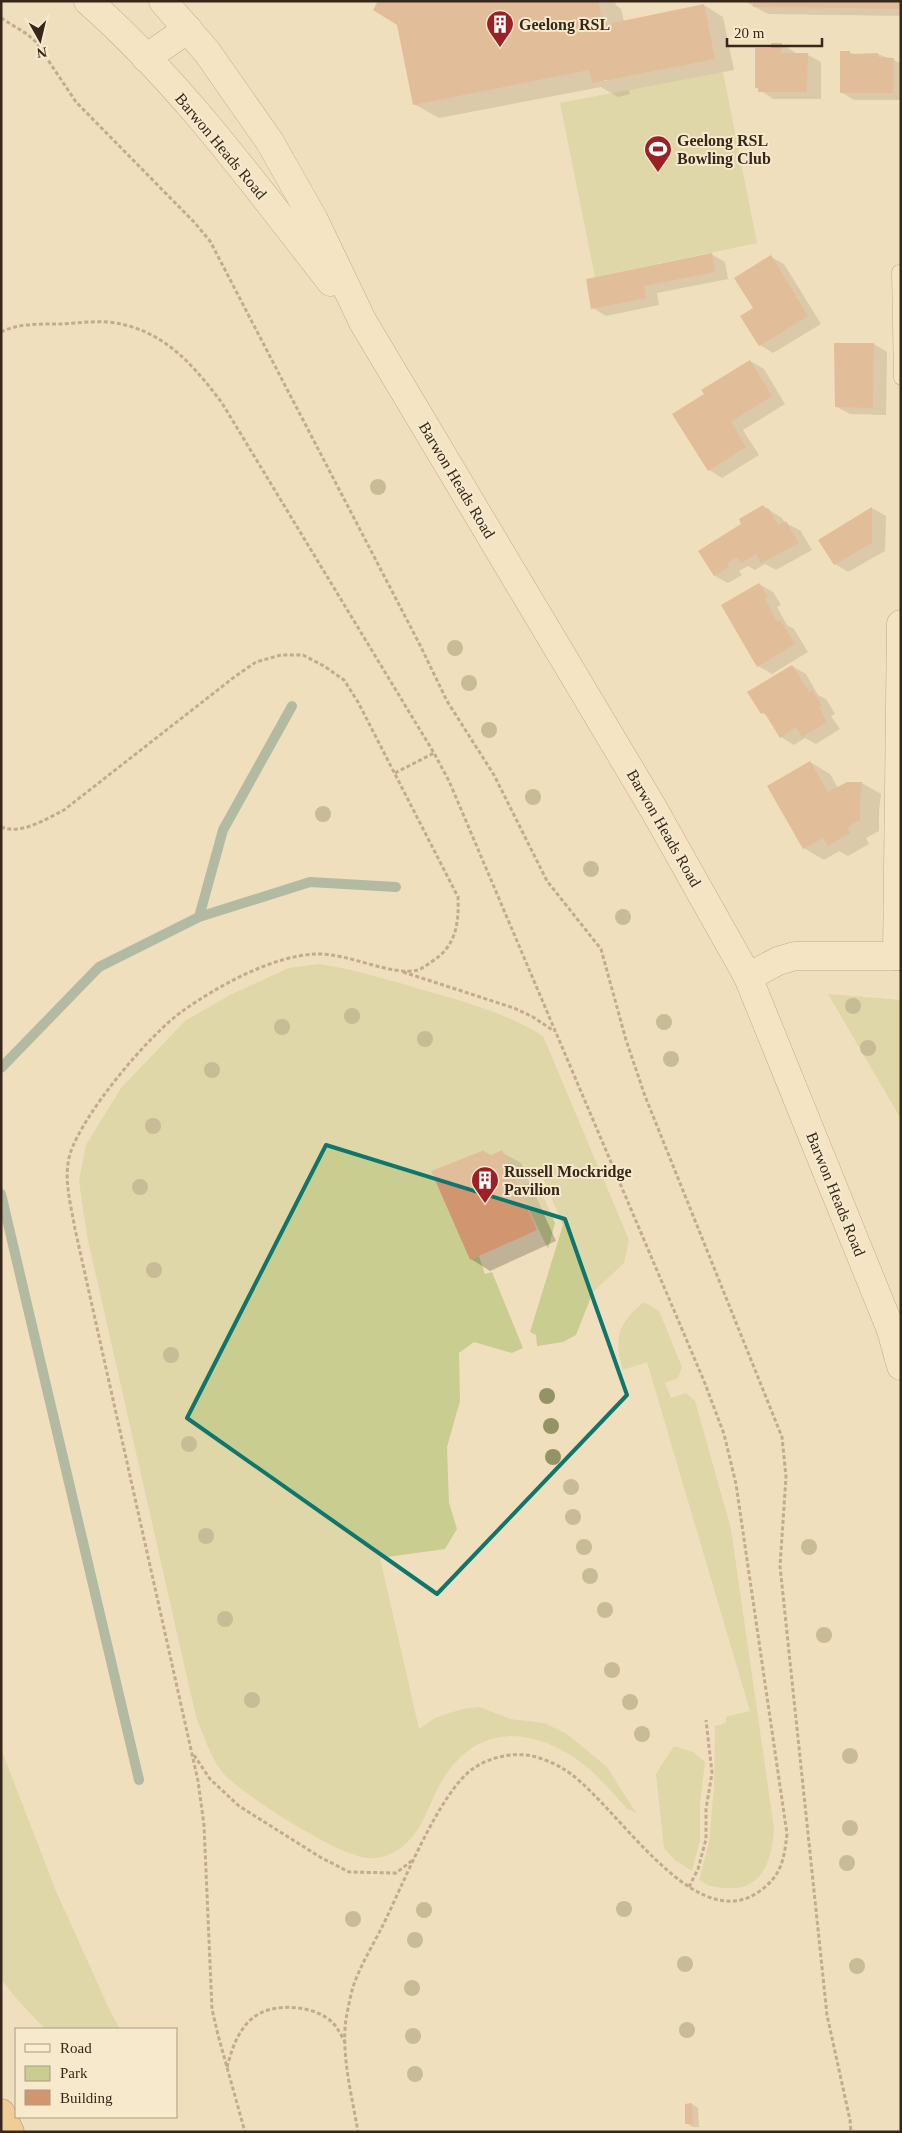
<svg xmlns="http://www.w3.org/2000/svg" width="902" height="2133" viewBox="0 0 902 2133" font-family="'Times New Roman',serif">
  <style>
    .green { fill: #c9ce90 }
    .shadow { fill: #0003; fill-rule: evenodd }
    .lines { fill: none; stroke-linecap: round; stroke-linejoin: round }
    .stream { stroke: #678f84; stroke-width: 10 }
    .building { fill: #d1956f }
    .service-casing { stroke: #896f55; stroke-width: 15 }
    .minor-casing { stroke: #896f55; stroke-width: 29 }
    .tertiary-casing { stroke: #896f55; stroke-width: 29 }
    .trunk-casing { stroke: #563d2a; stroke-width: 29 }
    .path { stroke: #896f55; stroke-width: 3; stroke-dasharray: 4 2.5; stroke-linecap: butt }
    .service { stroke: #fbeccf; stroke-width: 14 }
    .minor { stroke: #fbeccf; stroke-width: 28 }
    .tertiary { stroke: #fbeccf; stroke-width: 28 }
    .trunk { stroke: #efb86b; stroke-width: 28 }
    .tree { fill: #949366 }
    .marked { fill: none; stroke: #0f766e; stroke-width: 4; stroke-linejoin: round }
    .labels { text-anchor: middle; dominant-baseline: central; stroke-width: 4; stroke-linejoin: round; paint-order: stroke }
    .poi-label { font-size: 16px; font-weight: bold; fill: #37271a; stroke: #f7e9cc; text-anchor: start }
    .street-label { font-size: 16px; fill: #37271a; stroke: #f7e9cc }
  </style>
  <rect width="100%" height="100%" fill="#f0dfbc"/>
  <!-- green -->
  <g class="green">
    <path d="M723 72 757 243 595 277 560 103Z"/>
    <path d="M319 964C357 970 393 981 430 992 469 1003 508 1014 543 1036L629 1240 624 1263 593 1292 576 1335 563 1342 537 1346 536 1335 530 1332 563 1225 538 1167 514 1177 487 1157 484 1150 431 1171 470 1260 479 1256 485 1274 492 1272 523 1348 512 1353 474 1342 459 1353 460 1401 447 1447 449 1503 457 1529 445 1549 380 1558 419 1729 435 1718 462 1709 480 1707 510 1719 544 1723 567 1734 607 1767 636 1813 628 1809C613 1794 599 1776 582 1763 538 1731 486 1721 449 1770 431 1793 426 1829 402 1847 392 1855 379 1859 367 1858 337 1855 250 1799 227 1777 211 1761 205 1737 196 1717L87 1236 79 1181 86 1145 121 1088 185 1021 230 995 289 968Z"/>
    <path d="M828 994 901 1000V1119Z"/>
    <path d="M536 1180 555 1223 548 1249 518 1187Z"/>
    <path d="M644 1302 659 1311 682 1367 678 1378 665 1383 671 1398 686 1393 695 1401 731 1529 774 1829C772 1861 762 1892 724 1888 713 1887 708 1886 699 1880L709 1842 714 1787 715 1726 726 1723V1717L750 1711 647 1362 623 1370C613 1339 618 1323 644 1302Z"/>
    <path d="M674 1746 693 1752 705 1762 700 1804V1840L692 1871 675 1860 664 1848 656 1774Z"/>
    <path d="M1 1749 56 1891 110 2011 120 2029H45L15 1997 1 1979Z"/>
  </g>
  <!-- shadow -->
  <g class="shadow">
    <path d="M380 1H615L616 5 621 9 624 21 704 5 723 17 734 70 629 90 630 94 618 97 601 87 439 118 414 104 398 24ZM592 19H594L607 81H604Z"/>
    <path d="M744 1H901V16L768 14Z"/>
    <path d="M781 44 795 52V54L808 55 821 62V99H773L756 87 772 49Z"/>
    <path d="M849 52 855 55 878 54 901 63V100H854L841 92Z"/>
    <path d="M711 254 725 262 728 279 657 293 659 305 606 316 593 308Z"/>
    <path d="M771 257 784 264 821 324 773 353 760 345 755 309Z"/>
    <path d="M874 344 887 352 886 415 850 414 837 407Z"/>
    <path d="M750 361 764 369 785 404 743 430 759 455 722 478 709 470 706 395Z"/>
    <path d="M763 506 782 518 785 523 800 530 812 550 776 570 765 564 755 570 748 566 739 571 742 575 728 583 715 576 743 525Z"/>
    <path d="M872 508 886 516 885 551 848 572 835 564 820 540Z"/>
    <path d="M759 584 773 592 781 605 777 607 787 625 794 629 808 652 772 674 758 666Z"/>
    <path d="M792 666 806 674 818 695 826 699 835 714 831 716 840 729 816 744 805 738 794 745 781 737 768 716 762 713Z"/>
    <path d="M810 762 830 774 838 788 862 783 881 794 879 811V831L866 838 869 844 848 856 839 851 824 860 804 848 769 786Z"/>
    <path d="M484 1151 492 1156 501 1152 521 1163 556 1241 490 1271 471 1259Z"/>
    <path d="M692 2104 698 2108 699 2127H693L686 2123Z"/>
  </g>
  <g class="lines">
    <!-- stream -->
    <g class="stream">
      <path d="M199 917 223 830 292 706"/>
      <path d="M1 1068 99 967 199 917 310 882 396 887"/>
      <path d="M1 1194 139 1780"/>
    </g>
  </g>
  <!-- building -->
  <g class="building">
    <path d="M378 1H598L603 25 704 4 715 59 592 83 589 70 413 105 397 25 373 10Z"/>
    <path d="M753 1H901V9L753 7Z"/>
    <path d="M771 43H782L781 53H808L807 92H758V88H755V48H771Z"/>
    <path d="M840 51H850V54L878 53V57L894 58 893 93H840Z"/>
    <path d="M712 253 715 272 644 286 646 298 591 309 586 279Z"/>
    <path d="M771 255 808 316 759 346 740 316 753 308 734 278Z"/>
    <path d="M834 343H874L873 408 835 407Z"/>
    <path d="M750 360 772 396 731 422 746 447 708 471 672 414 704 394 701 390Z"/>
    <path d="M763 505 766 509 768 508 778 525 786 521 799 543 761 563 756 554 741 563 737 557 727 563 729 567 714 576 698 551 741 524 739 519Z"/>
    <path d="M872 507V543L834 565 818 540Z"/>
    <path d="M759 583 768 597 765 599 777 622 780 620 795 644 757 667 721 605Z"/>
    <path d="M792 665 809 692 812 690 822 706 819 708 827 722 802 737 796 727 780 738 764 712 761 714 747 692Z"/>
    <path d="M810 761 828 792 847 782H862L860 799V820L847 827 850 833 828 846 823 838 803 849 767 786Z"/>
    <path d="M484 1150 487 1157 502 1150 537 1230 470 1260 431 1171Z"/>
    <path d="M692 2103 693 2124H685V2104Z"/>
  </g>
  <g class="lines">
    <!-- service casing -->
    <g class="service-casing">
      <path id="service" d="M899 272 901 378"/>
    </g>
    <!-- minor casing -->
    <g class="minor-casing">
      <path id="minor" d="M897 956 901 624"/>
    </g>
    <!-- tertiary casing -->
    <g class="tertiary-casing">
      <g id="tertiary">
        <path d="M88 1C181 83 255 185 331 282"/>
        <path d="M163 1 207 52 270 142 314 220 363 322 653 808 748 977 891 1330 901 1366"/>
        <path d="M146 58 188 29"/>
        <path d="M748 977 778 961 795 956H901"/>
      </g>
    </g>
    <!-- trunk casing -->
    <g class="trunk-casing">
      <path id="trunk" d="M1 2113 10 2132"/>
    </g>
    <!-- path -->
    <g class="path">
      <path d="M1 18 27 34 36 42 76 102 194 222 210 241 420 645 447 701 494 775 547 881 601 949 626 1040 645 1096 782 1437 786 1477 780 1566 827 2015 850 2120 851 2132"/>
      <path d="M1 332C18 323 42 324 61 324 76 323 92 321 107 322 161 327 192 363 222 403L434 753 449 781 704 1381 724 1434 736 1484 787 1834C784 1861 781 1877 757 1893 690 1936 613 1797 562 1768 554 1763 541 1758 532 1756 513 1752 490 1757 474 1768 440 1790 402 1887 383 1925 373 1945 360 1966 353 1987 350 1997 348 2009 346 2019 341 2055 352 2096 358 2132"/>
      <path d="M395 773 434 753"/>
      <path d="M1 827C22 835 46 819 64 810L233 678 256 662 281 655H303L324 666 344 680 358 702 458 897C459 924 456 947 431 962 427 965 423 968 418 970 393 977 346 952 315 954 272 956 218 986 184 1010 149 1034 82 1115 70 1154 63 1179 71 1205 75 1229L198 1781 204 1825 212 2009 218 2035 245 2132"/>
      <path d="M403 972 514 1008 533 1017 554 1031"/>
      <path d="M194 1755 210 1779 239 1806 320 1857 349 1872 396 1873 414 1859"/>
      <path d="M689 1887 698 1869 706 1839V1809L712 1773 706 1720"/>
      <path d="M227 2067C232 2049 238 2029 254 2017 272 2003 308 2005 327 2018 336 2024 340 2033 345 2042"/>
    </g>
    <!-- service -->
    <use href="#service" class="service"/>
    <!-- minor -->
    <use href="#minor" class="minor"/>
    <!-- tertiary -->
    <use href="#tertiary" class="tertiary"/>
    <!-- trunk -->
    <use href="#trunk" class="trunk"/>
  </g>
  <!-- trees -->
  <g class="tree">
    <circle cx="378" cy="487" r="8"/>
    <circle cx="455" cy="648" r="8"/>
    <circle cx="469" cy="683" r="8"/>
    <circle cx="489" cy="730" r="8"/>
    <circle cx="533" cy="797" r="8"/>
    <circle cx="323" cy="814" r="8"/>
    <circle cx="591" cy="869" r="8"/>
    <circle cx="623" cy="917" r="8"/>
    <circle cx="853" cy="1006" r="8"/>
    <circle cx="352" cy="1016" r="8"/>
    <circle cx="664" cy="1022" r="8"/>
    <circle cx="282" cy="1027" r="8"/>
    <circle cx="425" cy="1039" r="8"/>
    <circle cx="868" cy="1048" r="8"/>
    <circle cx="671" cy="1059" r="8"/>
    <circle cx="212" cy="1070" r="8"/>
    <circle cx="153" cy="1126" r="8"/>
    <circle cx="140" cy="1187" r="8"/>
    <circle cx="154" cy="1270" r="8"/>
    <circle cx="171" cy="1355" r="8"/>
    <circle cx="547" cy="1396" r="8"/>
    <circle cx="551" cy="1426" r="8"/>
    <circle cx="189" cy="1444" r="8"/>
    <circle cx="553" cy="1457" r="8"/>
    <circle cx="571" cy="1487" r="8"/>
    <circle cx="573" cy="1517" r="8"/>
    <circle cx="206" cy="1536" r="8"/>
    <circle cx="584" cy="1547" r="8"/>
    <circle cx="809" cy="1547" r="8"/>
    <circle cx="590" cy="1576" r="8"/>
    <circle cx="605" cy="1610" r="8"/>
    <circle cx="225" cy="1619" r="8"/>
    <circle cx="824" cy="1635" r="8"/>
    <circle cx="612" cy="1670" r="8"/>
    <circle cx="252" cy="1700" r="8"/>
    <circle cx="630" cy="1702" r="8"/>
    <circle cx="642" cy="1734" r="8"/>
    <circle cx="850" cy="1756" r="8"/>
    <circle cx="850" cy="1828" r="8"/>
    <circle cx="847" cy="1863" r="8"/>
    <circle cx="624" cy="1909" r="8"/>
    <circle cx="424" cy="1910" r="8"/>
    <circle cx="353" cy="1919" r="8"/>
    <circle cx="415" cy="1940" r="8"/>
    <circle cx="685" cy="1964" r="8"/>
    <circle cx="857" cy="1966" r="8"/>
    <circle cx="412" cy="1988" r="8"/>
    <circle cx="687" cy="2030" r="8"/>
    <circle cx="413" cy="2036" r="8"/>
    <circle cx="415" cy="2074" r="8"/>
  </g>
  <!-- marked area -->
  <path d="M0 0H902V2133H0ZM326 1145 565 1219 627 1395 437 1594 187 1418Z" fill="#f0dfbc" fill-opacity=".55" fill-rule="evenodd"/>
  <path class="marked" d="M326 1145 565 1219 627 1395 437 1594 187 1418Z"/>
  <!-- icons -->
  <defs>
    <g id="building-pin" transform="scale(1.4375)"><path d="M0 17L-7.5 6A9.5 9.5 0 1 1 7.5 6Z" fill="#9b2126" stroke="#f7e9cc"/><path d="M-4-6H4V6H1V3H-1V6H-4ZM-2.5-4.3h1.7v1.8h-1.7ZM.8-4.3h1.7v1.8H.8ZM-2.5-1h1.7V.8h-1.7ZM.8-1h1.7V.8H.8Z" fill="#fff"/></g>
    <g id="stadium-pin" transform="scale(1.4375)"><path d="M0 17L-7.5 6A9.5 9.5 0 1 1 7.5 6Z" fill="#9b2126" stroke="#f7e9cc"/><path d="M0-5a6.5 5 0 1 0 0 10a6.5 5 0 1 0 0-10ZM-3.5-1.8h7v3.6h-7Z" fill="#fff"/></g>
  </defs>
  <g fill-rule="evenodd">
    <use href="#building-pin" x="500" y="24"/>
    <use href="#stadium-pin" x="658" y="149"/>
    <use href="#building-pin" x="485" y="1180"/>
  </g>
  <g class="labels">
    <!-- poi labels -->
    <g class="poi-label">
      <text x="519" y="24">Geelong RSL</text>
      <text x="677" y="140">Geelong RSL<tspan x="677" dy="18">Bowling Club</tspan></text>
      <text x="504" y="1171">Russell Mockridge<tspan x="504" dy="18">Pavilion</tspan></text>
    </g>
    <!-- street labels -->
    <g class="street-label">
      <text transform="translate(221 146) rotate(50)">Barwon Heads Road</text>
      <text transform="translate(457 480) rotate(59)">Barwon Heads Road</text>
      <text transform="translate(664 828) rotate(60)">Barwon Heads Road</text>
      <text transform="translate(836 1194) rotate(68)">Barwon Heads Road</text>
    </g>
  </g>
  <!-- border -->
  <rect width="902" height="2133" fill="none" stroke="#37271a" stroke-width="5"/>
  <!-- legend -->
  <rect x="15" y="2028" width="162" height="90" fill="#f7e9cc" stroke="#aa9b85"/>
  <rect x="25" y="2044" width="25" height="8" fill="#fbeccf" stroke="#aa9b85"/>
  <text x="60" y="2053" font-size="15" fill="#37271a">Road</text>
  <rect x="25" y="2066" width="25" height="15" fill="#c9ce90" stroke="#aa9b85"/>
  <text x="60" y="2078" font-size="15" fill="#37271a">Park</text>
  <rect x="25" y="2090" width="25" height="15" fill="#d1956f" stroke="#aa9b85"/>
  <text x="60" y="2103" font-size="15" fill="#37271a">Building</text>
  <!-- north arrow -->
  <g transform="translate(40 40) rotate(172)" stroke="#f7e9cc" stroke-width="4" paint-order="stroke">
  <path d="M0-4L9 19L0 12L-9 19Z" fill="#37271a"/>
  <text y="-8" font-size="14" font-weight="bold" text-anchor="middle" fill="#37271a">N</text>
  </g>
  <!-- scale -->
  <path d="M727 38v8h95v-8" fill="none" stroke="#37271a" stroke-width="2.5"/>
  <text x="734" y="38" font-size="15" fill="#37271a" stroke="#f7e9cc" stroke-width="4" paint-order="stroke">20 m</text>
</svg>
